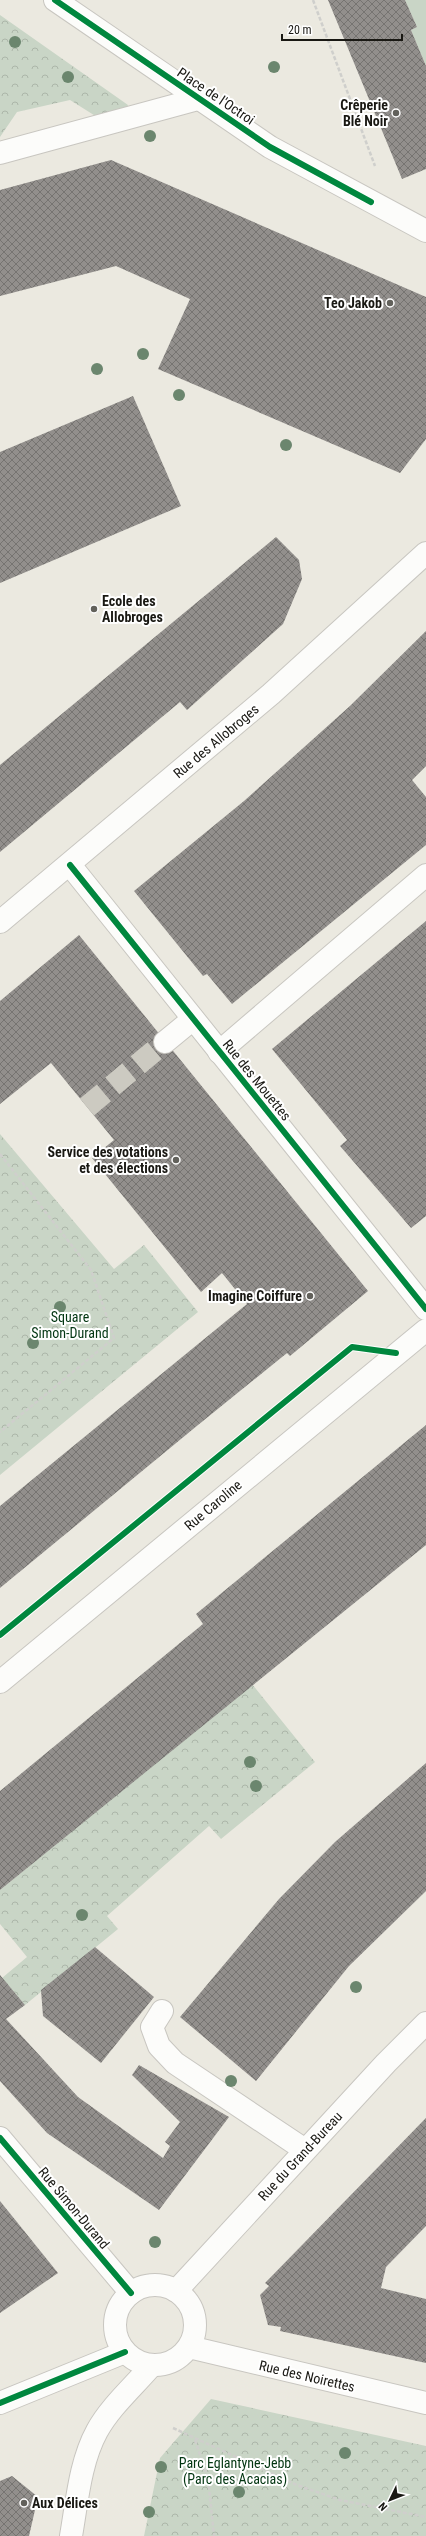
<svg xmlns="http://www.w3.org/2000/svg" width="426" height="2536" viewBox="0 0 426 2536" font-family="'Roboto Condensed',sans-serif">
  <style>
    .park { fill: url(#park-crowns) }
    .garden { fill: #c9d5c6 }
    .building { fill: url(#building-cross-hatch) }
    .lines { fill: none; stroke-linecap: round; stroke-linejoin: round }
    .minor-tunnel { stroke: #cccac1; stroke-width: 22; stroke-dasharray: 22 11; stroke-linecap: butt }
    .minor-casing { stroke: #c8c6c0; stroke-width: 24 }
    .path { stroke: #cfcfcc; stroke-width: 2.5; stroke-dasharray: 4 2; stroke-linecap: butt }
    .minor { stroke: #fcfcfa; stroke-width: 22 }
    .cycleway-casing { stroke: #fff; stroke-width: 8 }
    .cycleway { stroke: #00873e; stroke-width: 6 }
    .tree { fill: #6b866e }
    .poi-dot { fill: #62615b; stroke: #fff; stroke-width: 1.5 }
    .labels { text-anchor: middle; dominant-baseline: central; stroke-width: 4; stroke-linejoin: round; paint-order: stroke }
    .street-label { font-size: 14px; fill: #191813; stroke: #fff }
    .poi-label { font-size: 14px; font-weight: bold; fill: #191813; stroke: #fff; text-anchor: end }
    .park-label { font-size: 14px; fill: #023511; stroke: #fff }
  </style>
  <defs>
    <pattern id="park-crowns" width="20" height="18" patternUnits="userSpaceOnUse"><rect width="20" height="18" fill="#c9d5c6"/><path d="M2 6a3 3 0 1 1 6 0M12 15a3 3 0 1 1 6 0" fill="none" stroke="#acb6a9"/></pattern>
    <pattern id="building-cross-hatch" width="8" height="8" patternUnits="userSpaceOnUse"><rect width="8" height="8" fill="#928f8c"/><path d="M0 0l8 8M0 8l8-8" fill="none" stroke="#767471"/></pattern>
  </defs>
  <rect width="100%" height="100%" fill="#ebe9e0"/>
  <!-- park -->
  <g class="park">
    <path d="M0 15 128 105 126 110 97 117 70 100 17 112 0 137Z"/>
    <path d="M0 1134 114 1269 144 1245 198 1312 0 1475Z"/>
    <path d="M252 1684 315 1762 221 1839 209 1826 107 1916 118 1929 25 2005 2 1978 27 1957 0 1924V1890Z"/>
    <path d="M211 2399 426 2446V2536H144L160 2458Z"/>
  </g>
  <!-- garden -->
  <path class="garden" d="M405 0H426V66L411 30 417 27Z"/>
  <!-- building -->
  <g class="building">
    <path d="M328 0H405L417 27 411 30 426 66V169L402 179Z"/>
    <path d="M111 160 426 297V439L400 473 158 369 190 299 116 266 0 296V190Z"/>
    <path d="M133 396 181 506 0 583V452Z"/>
    <path d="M276 537 299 560 302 579 283 624 187 710 180 702 0 852V765Z"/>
    <path d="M426 631V766L412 780 426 797V845L232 1004 207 974 203 976 134 891 244 801 350 706Z"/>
    <path d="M426 921V1216L411 1228 340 1146 347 1140 272 1049Z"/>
    <path d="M79 935 368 1291 290 1356 287 1353 198 1425 0 1588V1506L247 1304 222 1273 201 1292 92 1158 114 1140 51 1063 0 1104V1001Z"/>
    <path d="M426 1425V1545L0 1890V1791L203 1624 196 1614Z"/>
    <path d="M426 1763V1891L349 1966 256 2081 180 2017 279 1899 335 1842Z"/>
    <path d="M95 1947 154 1997 101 2063 43 2016 41 1990Z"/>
    <path d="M0 1975 25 2005 6 2019 78 2097 163 2158 170 2146 165 2142 180 2122 132 2075 139 2065 229 2117 159 2210 47 2133 0 2081Z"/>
    <path d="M426 2118V2226L386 2267 381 2288 426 2299V2363L280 2331 281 2327 268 2325 260 2295 269 2286 265 2283Z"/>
    <path d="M0 2201 58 2273 0 2313Z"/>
    <path d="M12 2476 38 2497 29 2536H0V2481Z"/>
  </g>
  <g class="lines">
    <!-- minor-tunnel -->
    <path class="minor-tunnel" d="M87 1107 165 1042"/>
    <!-- minor casing -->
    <g class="minor-casing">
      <g id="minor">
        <path d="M55 0 270 147 426 231"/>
        <path d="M0 153 198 99"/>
        <path d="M70 865 426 1309"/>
        <path d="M0 922 271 694 426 553"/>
        <path d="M165 1042 193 1019"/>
        <path d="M219 1052 426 875"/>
        <path d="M0 1682 426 1330"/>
        <path d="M162 2011 152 2027 159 2046 175 2063 305 2150"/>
        <path d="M0 2138 131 2293"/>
        <circle cx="155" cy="2325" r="40"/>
        <path d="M176 2291 386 2063 426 2023"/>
        <path d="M189 2347 426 2403"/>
        <path d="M0 2403 125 2352"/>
        <path d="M71 2536C77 2502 80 2462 97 2431 110 2407 134 2386 152 2365"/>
      </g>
    </g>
    <!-- path -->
    <g class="path">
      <path d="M313 0 375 166"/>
      <path d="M0 1154 91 1270 114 1338 0 1432"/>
      <path d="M173 2428 297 2485 340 2500 426 2517"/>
      <path d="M195 2440 208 2478 214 2536"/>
    </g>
    <!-- minor -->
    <use href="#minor" class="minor"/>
    <!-- cycleway casing -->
    <g class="cycleway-casing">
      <g id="cycleway">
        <path d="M55 0 270 147 371 202"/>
        <path d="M70 865 426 1309"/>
        <path d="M0 1635 352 1347 396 1353"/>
        <path d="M0 2138 131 2293"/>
        <path d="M0 2403 125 2352"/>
      </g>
    </g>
    <!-- cycleway -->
    <use href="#cycleway" class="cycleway"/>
  </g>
  <!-- trees -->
  <g class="tree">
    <circle cx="15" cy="42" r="6"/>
    <circle cx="274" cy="67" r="6"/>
    <circle cx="68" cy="77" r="6"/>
    <circle cx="150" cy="136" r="6"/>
    <circle cx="143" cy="354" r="6"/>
    <circle cx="97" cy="369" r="6"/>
    <circle cx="179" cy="395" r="6"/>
    <circle cx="286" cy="445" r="6"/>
    <circle cx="60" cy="1307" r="6"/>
    <circle cx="33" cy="1343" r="6"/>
    <circle cx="250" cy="1762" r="6"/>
    <circle cx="256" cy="1786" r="6"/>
    <circle cx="82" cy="1915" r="6"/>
    <circle cx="356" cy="1987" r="6"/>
    <circle cx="231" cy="2081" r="6"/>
    <circle cx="155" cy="2242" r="6"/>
    <circle cx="345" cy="2453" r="6"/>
    <circle cx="161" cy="2467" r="6"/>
    <circle cx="239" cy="2492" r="6"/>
    <circle cx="149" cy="2512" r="6"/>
  </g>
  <!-- markers -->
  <g class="poi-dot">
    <circle cx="396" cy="113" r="4"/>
    <circle cx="390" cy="303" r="4"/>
    <circle cx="94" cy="609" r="4"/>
    <circle cx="176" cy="1160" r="4"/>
    <circle cx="310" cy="1296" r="4"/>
    <circle cx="24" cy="2503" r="4"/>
  </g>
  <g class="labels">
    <!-- street labels -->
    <g class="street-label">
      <text transform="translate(216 96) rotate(34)">Place de l'Octroi</text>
      <text transform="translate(216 741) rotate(-40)">Rue des Allobroges</text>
      <text transform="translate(257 1080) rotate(51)">Rue des Mouettes</text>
      <text transform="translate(213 1505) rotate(-40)">Rue Caroline</text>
      <text transform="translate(300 2156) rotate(-47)">Rue du Grand-Bureau</text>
      <text transform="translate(74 2208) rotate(50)">Rue Simon-Durand</text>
      <text transform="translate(307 2376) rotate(13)">Rue des Noirettes</text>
    </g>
    <!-- poi labels -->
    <g class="poi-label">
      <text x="388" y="105">Crêperie<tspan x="388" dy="16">Blé Noir</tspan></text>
      <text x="382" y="303">Teo Jakob</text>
      <text x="102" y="601" text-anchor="start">Ecole des<tspan x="102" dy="16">Allobroges</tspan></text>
      <text x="168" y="1152">Service des votations<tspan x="168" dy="16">et des élections</tspan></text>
      <text x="302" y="1296">Imagine Coiffure</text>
      <text x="32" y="2503" text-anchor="start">Aux Délices</text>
    </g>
    <!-- park labels -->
    <g class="park-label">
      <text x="70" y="1317">Square<tspan x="70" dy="16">Simon-Durand</tspan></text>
      <text x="235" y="2463">Parc Eglantyne-Jebb<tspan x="235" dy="16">(Parc des Acacias)</tspan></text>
    </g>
  </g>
  <!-- north arrow -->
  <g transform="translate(390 2500) rotate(227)" stroke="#ffffff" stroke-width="3" paint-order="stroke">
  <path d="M0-3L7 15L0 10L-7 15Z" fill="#191813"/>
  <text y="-6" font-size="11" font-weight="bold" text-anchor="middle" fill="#191813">N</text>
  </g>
  <!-- scale -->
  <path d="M282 34v6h120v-6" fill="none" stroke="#191813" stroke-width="2"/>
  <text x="288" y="34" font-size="12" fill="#191813" stroke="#ffffff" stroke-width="3" paint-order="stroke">20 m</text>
</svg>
